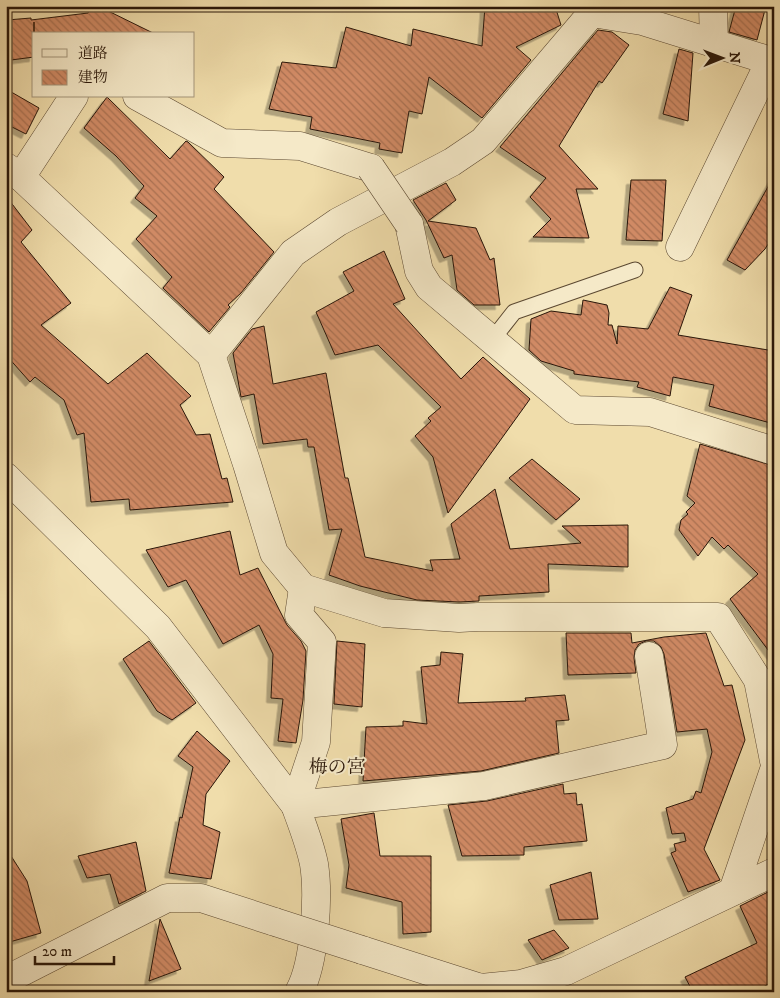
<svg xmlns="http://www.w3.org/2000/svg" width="780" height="998" viewBox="0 0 780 998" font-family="'IM FELL DW Pica','Noto Serif JP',serif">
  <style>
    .building { fill: url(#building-back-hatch); stroke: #291608; filter: url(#shadow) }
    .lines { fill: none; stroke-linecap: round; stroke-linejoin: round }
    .service-casing { stroke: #5b4831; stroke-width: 17 }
    .minor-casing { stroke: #5b4831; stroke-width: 29 }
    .tertiary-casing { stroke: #5b4831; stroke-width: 29 }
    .service { stroke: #f5e9c8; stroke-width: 15 }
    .minor { stroke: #f5e9c8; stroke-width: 28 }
    .tertiary { stroke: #f5e9c8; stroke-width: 28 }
    .minor-bridge-casing { stroke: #5b4831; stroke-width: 29; stroke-linecap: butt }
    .minor-bridge { stroke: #f5e9c8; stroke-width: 28 }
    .labels { text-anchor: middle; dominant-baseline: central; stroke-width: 4; stroke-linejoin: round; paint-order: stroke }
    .neighbourhood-label { font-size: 19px; fill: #291608; stroke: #f5e9c8 }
  </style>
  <defs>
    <pattern id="building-back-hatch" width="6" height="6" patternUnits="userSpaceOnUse" patternTransform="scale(1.25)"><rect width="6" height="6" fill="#d08a65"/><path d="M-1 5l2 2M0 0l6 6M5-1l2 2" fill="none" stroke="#a97051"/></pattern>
    <filter id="shadow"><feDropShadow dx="-4.5" dy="4.5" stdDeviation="0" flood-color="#0004"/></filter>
  </defs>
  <rect width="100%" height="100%" fill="#f0ddab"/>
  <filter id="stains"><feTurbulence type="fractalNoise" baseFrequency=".004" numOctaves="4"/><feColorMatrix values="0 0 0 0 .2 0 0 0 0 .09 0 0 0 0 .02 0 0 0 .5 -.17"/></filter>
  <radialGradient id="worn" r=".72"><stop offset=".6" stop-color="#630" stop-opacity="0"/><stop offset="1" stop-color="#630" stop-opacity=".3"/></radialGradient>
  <!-- building -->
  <g class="building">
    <path d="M91 6H98L155 34H34V22V57L11 60 7 20 31 18V20L88 13Z"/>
    <path d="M485 6H555L561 25 516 47 531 60 482 118 429 77 422 114 409 111 402 153 379 149 380 143 310 129 312 117 269 109 282 62 336 68 346 27 411 46 413 29 482 46Z"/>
    <path d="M736 6H766L757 40 729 32Z"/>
    <path d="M598 30 612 32 629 45 602 83 599 81 559 146 598 189H576L589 238 533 237 551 219 530 197 546 178 500 147Z"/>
    <path d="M679 49 693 53 688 121 663 114Z"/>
    <path d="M6 89 39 108 26 134 6 124Z"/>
    <path d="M107 97 170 159 186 141 188 142 224 177 214 189 274 252 241 293 228 305 230 307 209 332 163 288 172 277 136 239 157 216 135 198 144 186 116 156 84 128Z"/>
    <path d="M774 176V235L765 249 745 270 727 260Z"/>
    <path d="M631 180H666L662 241 626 240Z"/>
    <path d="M446 183 456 200 428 221 476 228 490 260 494 258 500 305H474L457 290 452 255 444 258 426 220 413 200Z"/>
    <path d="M6 196 32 230 21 242 71 303 41 325 108 384 147 353 191 396 180 405 196 435 210 434 222 479 227 478 233 502 130 510 129 499 91 502 84 433 77 435 64 400 35 377 30 382 6 355Z"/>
    <path d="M384 251 405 299 393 304 461 379 483 357 530 399 448 513 433 457 415 436 431 421 428 418 441 407 378 345 335 355 316 312 354 291 343 272Z"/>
    <path d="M670 287 692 295 678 335 774 351V424L709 406 714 385 673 377 670 396 637 387 639 382 574 374V371L541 361 529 350 531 319 551 311 581 315 583 300 607 305 609 313 608 325H612L617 344 618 326 648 329Z"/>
    <path d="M264 326 273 384 326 373 345 478H348L365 557 433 571 430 560 460 559 451 524 495 489 510 549 581 543 562 526 628 525V567L548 564 549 592 479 596V601L459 602 417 600 360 586 329 575 342 529 329 530 314 447H308L307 439 263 444 254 394 241 397 233 353 252 329Z"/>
    <path d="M700 444 774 466V658L730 599 758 574 728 545 724 549 712 537 698 556 679 530 681 520 688 514 686 512 695 503 687 496Z"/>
    <path d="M532 459 580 499 556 520 509 478Z"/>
    <path d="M230 531 240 575 258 568 287 625 301 641 306 651 303 700 296 743 278 741 283 699 271 698 273 654 259 625 223 644 186 580 168 587 146 550Z"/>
    <path d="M566 633H631L632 643 664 637 706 633 724 686 732 685 745 740 704 849 720 880 688 892 671 853 676 851 674 844 686 841 684 833 672 834 666 808 693 799 696 791 701 793 712 752 707 729 677 732 664 654 661 647 654 641H646L639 644 635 650 634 658 636 673 568 675Z"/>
    <path d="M149 641 196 703 172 720 157 711 123 659Z"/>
    <path d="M337 641 365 644 362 707 334 704Z"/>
    <path d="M441 652 463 654 458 703 526 701 525 698 565 695 569 720 556 721 559 753 481 771 363 781 366 727 403 726V721L427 724 421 667 440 665Z"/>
    <path d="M197 731 230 761 206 794 203 825 220 832 211 879 169 873 180 817 182 818 193 767 178 756Z"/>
    <path d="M563 784 564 794 576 793 577 805 582 804 587 841 524 847V855L462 856 448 805 487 801Z"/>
    <path d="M374 813 380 856H431V932L403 934 402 902 346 888 349 865 341 819Z"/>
    <path d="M136 842 146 891 119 904 110 874 87 878 78 856Z"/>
    <path d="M6 848 27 881 41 933 6 943Z"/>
    <path d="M591 872 598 919 559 920 550 885Z"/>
    <path d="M774 889V981L754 992H693L685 977 757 943 740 906Z"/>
    <path d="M160 919 181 969 149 981Z"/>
    <path d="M554 930 569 948 542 960 528 940Z"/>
  </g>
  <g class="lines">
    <!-- service casing -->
    <g class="service-casing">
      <path id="service" d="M492 340 514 312 635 270"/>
    </g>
    <!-- minor casing -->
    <g class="minor-casing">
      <g id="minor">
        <path d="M713 6 714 44"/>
        <path d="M137 96 222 143 300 146 371 168"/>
        <path d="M6 167 21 177 211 355 247 464 274 553 303 588 384 613 459 618 478 617H718L758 680 774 761"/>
        <path d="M21 177 74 96"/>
        <path d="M409 224 419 271 429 287 575 410 650 412 774 451"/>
        <path d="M680 247 770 61"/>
        <path d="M211 355 293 253 338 222 452 162 483 141 592 13 642 21 774 62"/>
        <path d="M303 588 299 615 322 642 316 742 295 805 484 786 663 745 649 656"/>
        <path d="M733 891 774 770"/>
        <path d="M362 950 481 988 521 984 566 971 774 872"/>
        <path d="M6 980 167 898H201L275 922"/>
      </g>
    </g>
    <!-- tertiary casing -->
    <g class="tertiary-casing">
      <path id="tertiary" d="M6 477 158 627 295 805C302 824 310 844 314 864 319 896 315 963 299 992"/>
    </g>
    <!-- service -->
    <use href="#service" class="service"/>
    <!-- minor -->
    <use href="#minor" class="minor"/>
    <!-- tertiary -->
    <use href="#tertiary" class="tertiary"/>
    <!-- minor-bridge casing -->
    <g class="minor-bridge-casing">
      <g id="minor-bridge">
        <path d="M371 168 409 224"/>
        <path d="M275 922 362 950"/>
      </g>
    </g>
    <!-- minor-bridge -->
    <use href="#minor-bridge" class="minor-bridge"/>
  </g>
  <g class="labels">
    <!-- neighbourhood labels -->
    <g class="neighbourhood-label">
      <text x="337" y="767">梅の宮</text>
    </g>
  </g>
  <!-- margin -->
  <rect width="780" height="998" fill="none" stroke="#f0ddab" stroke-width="25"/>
  <rect x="8" y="8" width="765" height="983" fill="none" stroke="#291608" stroke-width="2.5"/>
  <rect x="12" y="12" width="755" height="973" fill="none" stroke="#291608"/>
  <!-- legend -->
  <rect x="32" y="32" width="162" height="65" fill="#f5e9c8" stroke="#a3957b"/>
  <rect x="42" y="49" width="25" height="8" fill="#f5e9c8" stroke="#a3957b"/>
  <text x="78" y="58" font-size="15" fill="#291608">道路</text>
  <rect x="42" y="70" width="25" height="15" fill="url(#building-back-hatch)" stroke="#a3957b"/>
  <text x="78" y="82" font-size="15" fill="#291608">建物</text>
  <!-- north arrow -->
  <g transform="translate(722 58) rotate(89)" stroke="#f5e9c8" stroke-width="4" paint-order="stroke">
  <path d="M0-4L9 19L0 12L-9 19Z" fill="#291608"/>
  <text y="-8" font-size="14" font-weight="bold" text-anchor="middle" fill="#291608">N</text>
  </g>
  <!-- scale -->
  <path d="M35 956v8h79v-8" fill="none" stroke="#291608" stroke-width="2.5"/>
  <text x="42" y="956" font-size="15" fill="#291608" stroke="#f5e9c8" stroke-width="4" paint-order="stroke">20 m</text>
  <rect width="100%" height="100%" filter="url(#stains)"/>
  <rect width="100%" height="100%" fill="url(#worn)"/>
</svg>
